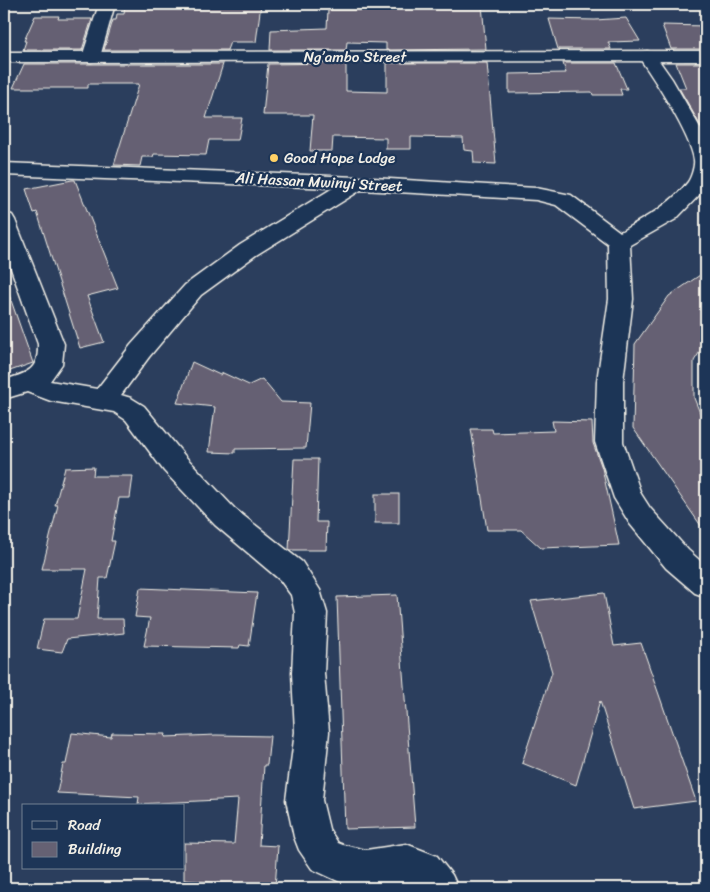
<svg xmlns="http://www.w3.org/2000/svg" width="710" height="892" viewBox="0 0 710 892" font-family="Sriracha,sans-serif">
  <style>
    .building { fill: #656173; stroke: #f4f1e8 }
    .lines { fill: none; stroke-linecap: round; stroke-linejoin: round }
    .minor-casing { stroke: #f4f1e8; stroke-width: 3 }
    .highway-casing { stroke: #f4f1e8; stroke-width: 3 }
    .minor { fill: #1d3557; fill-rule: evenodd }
    .highway { fill: #1d3557; fill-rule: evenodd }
    .poi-dot { fill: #ffd166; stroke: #1d3557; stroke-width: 2 }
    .labels { text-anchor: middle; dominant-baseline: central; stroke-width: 4.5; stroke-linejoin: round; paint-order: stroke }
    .far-street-label { font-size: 15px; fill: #f4f1e8; stroke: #1d3557 }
    .far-poi-label { font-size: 15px; fill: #f4f1e8; stroke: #1d3557; text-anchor: start }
  </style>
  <rect width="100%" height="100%" fill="#2b3e5d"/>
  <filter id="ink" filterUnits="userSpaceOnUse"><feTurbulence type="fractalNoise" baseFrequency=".02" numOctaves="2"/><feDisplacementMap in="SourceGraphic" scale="10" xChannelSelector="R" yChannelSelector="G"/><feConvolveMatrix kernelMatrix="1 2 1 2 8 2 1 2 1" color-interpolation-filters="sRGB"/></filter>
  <g filter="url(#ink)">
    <!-- building -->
    <g class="building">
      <path d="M173 4H261L256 42H230L227 50H104L113 20H116L117 14H124L125 5Z"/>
      <path d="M363 4 482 5 486 49 386 50V43L347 42 346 50H270L271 30 327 28 328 10H362Z"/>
      <path d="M35 16H59L58 19H92L82 50H23L26 41H24Z"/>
      <path d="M626 18 640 41 608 42 611 49H558L549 19 595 20Z"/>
      <path d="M662 25 706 26V49H671Z"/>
      <path d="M346 63V91L387 92V63H487L496 164 474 163 473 151 464 150 463 138 411 137V149H386V138L333 137 332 151H310L313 115H263L268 64Z"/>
      <path d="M563 63H616L627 89H620L622 95H593L592 92 509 93V74L566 73Z"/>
      <path d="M676 63H706V135L679 88H686Z"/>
      <path d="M24 64H223L206 118H242L238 140H209L206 155 154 154 153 157H142L140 166 114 165 139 84H88V88H13Z"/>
      <path d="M72 180H75L118 288 87 296 104 342 80 348 37 212 34 213 26 189Z"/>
      <path d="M706 271V342L694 361V398L706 428V533L633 428 635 344 669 296Z"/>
      <path d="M7 289 33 363 4 373V290Z"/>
      <path d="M192 362 220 375 223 373 249 385 262 379 281 402 310 403 306 448 235 449V453L209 452 215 407 177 403Z"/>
      <path d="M552 421 592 422 593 443 602 468 619 545 541 548 521 530H487L471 429H492L493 433 554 431Z"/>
      <path d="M294 459H318L316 522H327L326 550H289Z"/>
      <path d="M94 467 93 476H133L130 498H119L111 541H115L107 578H100L97 619H123L124 633 67 639 62 652 37 649 44 619H77L87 569H42L58 505H55L65 468Z"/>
      <rect x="375" y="494" width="24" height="29"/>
      <path d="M140 588 257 593 249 646 240 645 239 648 144 646 150 618 135 617Z"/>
      <path d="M604 593 614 646 641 643 696 801 634 809 600 701 576 785 522 763 552 672 531 601Z"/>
      <path d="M397 595 415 827 345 829 337 597Z"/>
      <path d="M72 733 111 737 112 733 166 734 165 737 216 735 270 736 267 765H264L259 845 278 846 275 888 184 880V843L234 844 238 799 138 804 139 797 57 793 63 764H66Z"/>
    </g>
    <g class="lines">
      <!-- minor casing -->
      <g class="minor-casing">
        <g id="minor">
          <path d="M99 4H115L100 57 97 61 91 62 85 61 82 57Z"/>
          <path d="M647 51 653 52 672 79 706 138V188L676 219 630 245 633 299 623 381V442L641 494 650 508 688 550 706 566V597L695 593 666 568 630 524 614 498 595 442 597 381 609 299 608 244 556 205 536 200 361 190 256 255 201 295 149 357 121 395 131 398 144 406 184 455 235 509 302 562 320 590 327 613 324 673 329 732 322 800 329 829 338 843 343 845 366 850 406 844 437 856 452 875 458 888H415L412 884 406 882 366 888 340 882 312 869 299 850 294 837 286 800 295 732 292 673 295 613 291 595 280 580 215 525 164 471 126 420 114 412 51 401 27 392 4 399V380C27 373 39 371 38 344L4 249V213L12 215 15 220 64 344 62 364 50 381 97 389 131 345 185 285 240 245 333 188 4 175V163L357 177 536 188 571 195 620 232C645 218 670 205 688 182 691 178 695 166 694 160 691 136 653 77 638 56L641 52Z"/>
        </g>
      </g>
      <!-- highway casing -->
      <g class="highway-casing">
        <path id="highway" d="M706 51V61L4 62V52Z"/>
      </g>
      <!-- minor -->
      <use href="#minor" class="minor"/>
      <!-- highway -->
      <use href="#highway" class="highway"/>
    </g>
  </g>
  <!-- markers -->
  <circle class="poi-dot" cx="274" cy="158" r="5"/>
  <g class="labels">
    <!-- far-street labels -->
    <g class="far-street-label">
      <text x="355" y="57">Ng’ambo Street</text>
      <text transform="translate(319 182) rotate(3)">Ali Hassan Mwinyi Street</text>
    </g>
    <!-- far-poi labels -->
    <g class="far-poi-label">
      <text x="284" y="158">Good Hope Lodge</text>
    </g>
  </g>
  <!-- margin -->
  <rect width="710" height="892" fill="none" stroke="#1d3557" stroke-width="20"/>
  <rect x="10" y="10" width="690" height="872" fill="none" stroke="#f4f1e8" stroke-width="2" filter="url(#ink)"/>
  <!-- legend -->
  <rect x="22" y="804" width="162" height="65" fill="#1d3557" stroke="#738091"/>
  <rect x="32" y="821" width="25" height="8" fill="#1d3557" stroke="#738091"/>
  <text x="68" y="830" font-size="15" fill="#f4f1e8">Road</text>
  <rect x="32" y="842" width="25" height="15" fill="#656173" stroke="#738091"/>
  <text x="68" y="854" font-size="15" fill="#f4f1e8">Building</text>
</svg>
